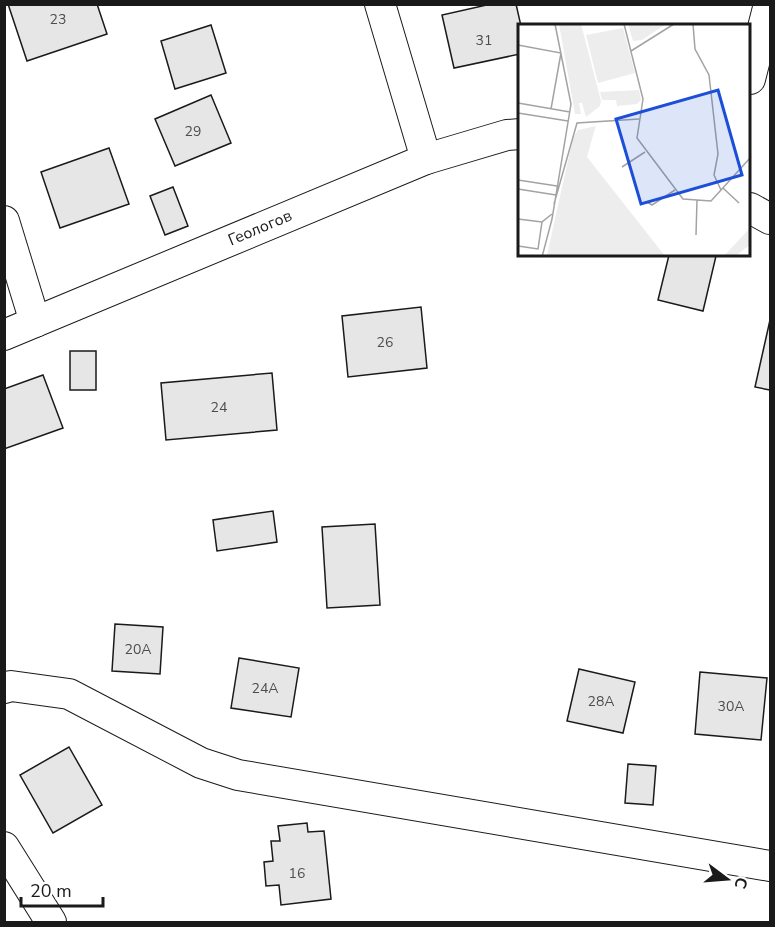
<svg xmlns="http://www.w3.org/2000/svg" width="775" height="927" viewBox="0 0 775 927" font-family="'Nunito Sans',sans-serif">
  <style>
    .building { fill: #e6e6e6; stroke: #1a1a1a; stroke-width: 1.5 }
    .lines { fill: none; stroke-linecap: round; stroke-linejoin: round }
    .minor-casing { stroke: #1a1a1a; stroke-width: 32 }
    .minor { stroke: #fff; stroke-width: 30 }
    .labels { text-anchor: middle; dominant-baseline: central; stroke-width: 4.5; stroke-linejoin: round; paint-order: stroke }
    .number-label { font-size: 14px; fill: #4d4d4d }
    .street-label { font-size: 16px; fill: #1a1a1a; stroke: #fff }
    .inset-road { fill: none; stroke: #a3a3a3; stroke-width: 1.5 }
    .view { fill: #1d4ed8; fill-opacity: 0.15; stroke: #1d4ed8; stroke-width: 3 }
    .inset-edge { fill: none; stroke: #1a1a1a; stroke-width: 3 }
  </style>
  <rect width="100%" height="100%" fill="#fff"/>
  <!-- building -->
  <g class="building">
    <path d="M8 4H97L107 34 27 61Z"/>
    <path d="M491 4H516L521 26 520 54 454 68 442 15Z"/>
    <path d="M211 25 226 73 175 89 161 41Z"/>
    <path d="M211 95 231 143 175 166 155 119Z"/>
    <path d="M109 148 129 204 60 228 41 172Z"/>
    <path d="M173 187 188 226 165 235 150 196Z"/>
    <path d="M669 255 716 256 703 311 658 300Z"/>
    <path d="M421 307 427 368 348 377 342 316Z"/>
    <path d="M770 320V390L755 387Z"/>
    <rect x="70" y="351" width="26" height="39"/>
    <path d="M272 373 277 430 166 440 161 383Z"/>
    <path d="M43 375 63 428 4 449V389Z"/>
    <path d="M273 511 277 542 217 551 213 520Z"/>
    <path d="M375 524 380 605 327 608 322 527Z"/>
    <path d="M115 624 163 627 160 674 112 671Z"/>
    <path d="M239 658 299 668 291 717 231 708Z"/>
    <path d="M579 669 635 682 623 733 567 721Z"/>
    <path d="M700 672 767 678 761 740 695 734Z"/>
    <path d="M69 747 102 805 53 833 20 775Z"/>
    <path d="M628 764 656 766 653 805 625 803Z"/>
    <path d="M307 823 308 832 324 831 331 899 281 905 279 885 266 886 264 862 273 861 271 841H280L278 826Z"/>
  </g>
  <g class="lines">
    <!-- minor casing -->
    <g class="minor-casing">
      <g id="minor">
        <path d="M380 4 426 159"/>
        <path d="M750 79 769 4"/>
        <path d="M750 208 770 219"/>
        <path d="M4 221 35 322"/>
        <path d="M4 335 426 159 507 135 520 134"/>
        <path d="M4 688 11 686 69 694 201 763 238 775 770 866"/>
        <path d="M4 847 51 922"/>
      </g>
    </g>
    <!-- minor -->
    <use href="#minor" class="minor"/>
  </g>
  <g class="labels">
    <!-- number labels -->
    <g class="number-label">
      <text x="58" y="19">23</text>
      <text x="484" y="40">31</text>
      <text x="193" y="131">29</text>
      <text x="385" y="342">26</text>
      <text x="219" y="407">24</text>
      <text x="138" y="649">20А</text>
      <text x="265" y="688">24А</text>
      <text x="601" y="701">28А</text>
      <text x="731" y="706">30А</text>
      <text x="297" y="873">16</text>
    </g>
    <!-- street labels -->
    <g class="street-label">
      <text transform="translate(260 228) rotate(-23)">Геологов</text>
    </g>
  </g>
  <!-- overview -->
  <g transform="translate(518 24)">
    <rect width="232" height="232" fill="#fff"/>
    <path d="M41 0H63L83 77 79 97 69 133 147 232 29 231 55 114 60 106 78 102 82 82 68 93 64 79H61L63 90H57ZM110 0H148L124 16 115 17ZM105 4 117 49 80 59 68 11ZM121 66 123 76 119 80 99 82 98 76H84L82 68ZM232 204V221L217 232H206Z" fill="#ededed"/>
    <path class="inset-road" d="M106 0 125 75 119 114 165 175 193 177 233 133M175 0 177 25 191 51 200 130 196 151 203 166M0 21 43 29 33 85M113 27 156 0M0 79 52 88M0 89 50 97M104 143 127 128M0 156 39 162M205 164 221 179M0 165 38 171M129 178 134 181 157 166M36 180 59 99 121 95M0 195 24 198M178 211 179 176M0 222 20 225 24 198 34 190M24 233 34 195 53 80 37 0"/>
    <path class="view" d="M200 66 224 151 123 180 98 95Z"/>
    <rect width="232" height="232" class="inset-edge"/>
  </g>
  <!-- border -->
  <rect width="775" height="927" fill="none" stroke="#1a1a1a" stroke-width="12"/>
  <!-- north arrow -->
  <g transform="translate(727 879) rotate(106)" stroke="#ffffff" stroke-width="4.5" paint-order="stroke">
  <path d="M0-4.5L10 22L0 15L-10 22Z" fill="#1a1a1a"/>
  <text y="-9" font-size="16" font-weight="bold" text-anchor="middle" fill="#1a1a1a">С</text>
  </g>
  <!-- scale -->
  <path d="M21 897v9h82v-9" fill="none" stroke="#1a1a1a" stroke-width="3"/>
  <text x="30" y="897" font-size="18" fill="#1a1a1a" stroke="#ffffff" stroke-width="4.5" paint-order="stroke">20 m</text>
</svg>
